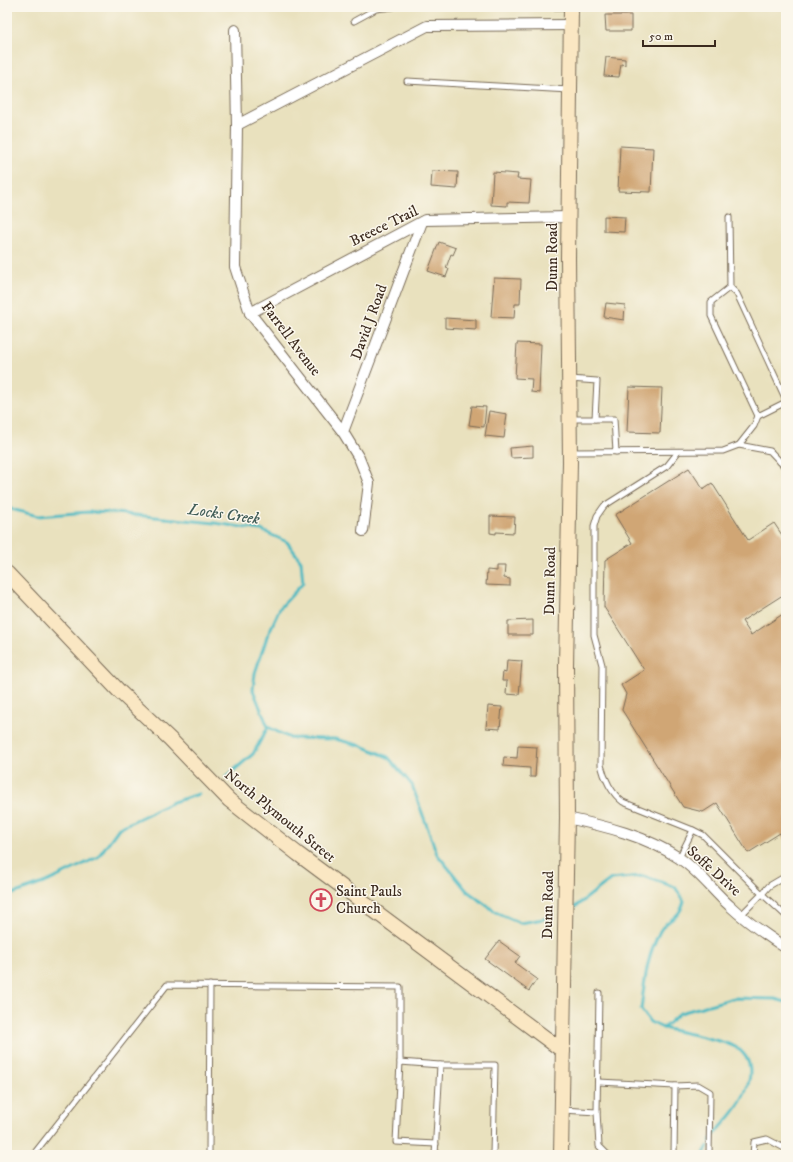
<svg xmlns="http://www.w3.org/2000/svg" width="793" height="1162" viewBox="0 0 793 1162" font-family="'IM FELL DW Pica',serif">
  <style>
    .lines { fill: none; stroke-linecap: round; stroke-linejoin: round }
    .stream { stroke: #4ab9c2; stroke-width: 3 }
    .building { fill: #d0a675 }
    .lane-casing { stroke: #786a56; stroke-width: 7 }
    .street-casing { stroke: #786a56; stroke-width: 12 }
    .secondary-casing { stroke: #786a56; stroke-width: 16 }
    .lane { stroke: #fff; stroke-width: 5 }
    .street { stroke: #fff; stroke-width: 10 }
    .secondary { stroke: #fae7c3; stroke-width: 14 }
    .labels { text-anchor: middle; dominant-baseline: central; stroke-width: 3; stroke-linejoin: round; paint-order: stroke }
    .street-label { font-size: 15px; fill: #3b2a1e; stroke: #fbf7ec }
    .poi-label { font-size: 15px; fill: #3b2a1e; stroke: #fbf7ec; text-anchor: start }
    .water-label { font-size: 16px; font-style: italic; fill: #405c57; stroke: #fbf7ec }
  </style>
  <rect width="100%" height="100%" fill="#fbf7ec"/>
  <filter id="ink" filterUnits="userSpaceOnUse"><feTurbulence type="fractalNoise" baseFrequency=".025" numOctaves="2"/><feDisplacementMap in="SourceGraphic" scale="8" xChannelSelector="R" yChannelSelector="G"/><feConvolveMatrix kernelMatrix="1 2 1 2 8 2 1 2 1" color-interpolation-filters="sRGB"/></filter>
  <filter id="wash" filterUnits="userSpaceOnUse"><feTurbulence type="fractalNoise" baseFrequency=".012" numOctaves="4" result="noise"/><feDisplacementMap in="SourceGraphic" scale="16" xChannelSelector="R" yChannelSelector="G"/><feGaussianBlur stdDeviation="0.9" result="paint"/><feColorMatrix in="noise" values="0 0 0 0 0 0 0 0 0 0 0 0 0 0 0 0 0 1.4 0 .05"/><feComposite in="paint" operator="in"/></filter>
  <g filter="url(#wash)">
    <rect width="100%" height="100%" fill="#e9e1be"/>
    <g class="lines">
      <!-- stream -->
      <g class="stream">
        <path d="M7 508 38 516 88 512 115 513 215 523 261 530 287 542 301 561 303 583 280 608 267 637 255 673 253 690 268 727 290 738 335 739 362 746 388 757 412 785 437 854 467 891 497 913 520 923 549 918"/>
        <path d="M226 777 253 754 268 727"/>
        <path d="M7 896 49 881 98 857 119 828 173 802 199 794"/>
        <path d="M575 907 611 879 643 876 675 887 684 901C679 921 667 918 660 931 646 958 645 980 641 1009L650 1022 663 1028 680 1013 734 998 775 999 786 1002"/>
        <path d="M663 1028C679 1032 726 1040 737 1048 760 1064 748 1092 735 1110 728 1121 717 1129 710 1141"/>
        <path d="M703 1155 708 1146"/>
      </g>
    </g>
    <g id="blocks">
      <!-- building -->
      <g class="building">
        <path d="M605 15H631V31H606Z"/>
        <path d="M606 57 625 59V65L621 64 619 77 604 76Z"/>
        <path d="M620 146 653 148 651 192 618 191Z"/>
        <path d="M432 171 458 172 457 189 431 187Z"/>
        <path d="M493 172 518 174 517 179 531 180 529 203 507 202V206L491 205Z"/>
        <path d="M604 216 625 217 624 232 604 231Z"/>
        <path d="M439 242 456 248 453 255 451 254 446 268 449 269 446 277 428 271Z"/>
        <path d="M494 278 521 279 520 304H515L514 318 491 317Z"/>
        <path d="M606 303 625 305 624 320 604 317Z"/>
        <path d="M445 318 476 320V330L445 328Z"/>
        <path d="M517 343 541 344 539 393 531 392 532 379 515 378Z"/>
        <path d="M629 387 662 388 660 433 627 432Z"/>
        <path d="M472 406 486 407 484 427 469 425Z"/>
        <path d="M489 411 507 414 504 438 485 436Z"/>
        <path d="M533 446V457L511 458 510 448Z"/>
        <path d="M689 468 703 489 712 483 748 540 774 523 786 541V593L742 621 751 635 786 612V842L780 833 748 853 717 803 703 812 683 807 622 710 626 694 621 685 644 670 604 607 605 560 632 543 615 515Z"/>
        <path d="M490 516 515 517 514 533 496 532V534L490 533Z"/>
        <path d="M497 566H505L504 578 510 579V586L486 585 487 570 497 571Z"/>
        <path d="M533 620V635H508V621Z"/>
        <path d="M507 660 522 661 519 695 506 694 507 681H502L503 672 506 673Z"/>
        <path d="M488 706 502 707 500 729 486 728Z"/>
        <path d="M518 746 537 747 535 777H530V768L503 766 504 757 517 758Z"/>
        <path d="M499 941 520 956 515 963 537 979 529 991 485 959Z"/>
      </g>
    </g>
  </g>
  <g filter="url(#ink)">
    <use href="#blocks" fill-opacity="0" stroke="#786a56" stroke-width="1"/>
    <g class="lines">
      <!-- lane casing -->
      <g class="lane-casing">
        <g id="lane">
          <path d="M534 7H571"/>
          <path d="M354 21 376 9 393 7"/>
          <path d="M407 81 569 90"/>
          <path d="M729 217 730 287 737 294 786 400"/>
          <path d="M730 287 711 302V316L758 416"/>
          <path d="M570 419H595L597 381 570 379"/>
          <path d="M595 419H614L616 452"/>
          <path d="M739 445 770 451 786 468"/>
          <path d="M571 452 723 451 739 445 754 426 758 416 786 402"/>
          <path d="M678 452 667 466 604 506 597 516 594 526V635L602 665 601 765C604 778 612 794 623 802L693 830"/>
          <path d="M780 462 786 459"/>
          <path d="M679 858 693 830 703 835 762 894 769 886 786 876"/>
          <path d="M741 915 762 894 786 916"/>
          <path d="M599 993 597 1112 599 1146 608 1155"/>
          <path d="M400 1062 440 1065"/>
          <path d="M599 1082 675 1086"/>
          <path d="M562 1110 597 1112"/>
          <path d="M33 1155 167 985 400 987V1062L396 1142 436 1144"/>
          <path d="M209 1155 210 985"/>
          <path d="M435 1155 440 1065H495L493 1155"/>
          <path d="M674 1155 675 1086 698 1085 710 1092 709 1155"/>
          <path d="M753 1155 754 1142 767 1139 786 1149"/>
        </g>
      </g>
      <!-- street casing -->
      <g class="street-casing">
        <g id="street">
          <path d="M235 30 237 125 235 267 250 313 343 432 359 458 369 483 363 531"/>
          <path d="M237 125 427 26 570 25"/>
          <path d="M250 313 425 220 569 217"/>
          <path d="M343 432 422 222"/>
          <path d="M567 818C605 826 646 836 679 858 699 871 712 890 730 906 747 922 766 935 786 948"/>
        </g>
      </g>
      <!-- secondary casing -->
      <g class="secondary-casing">
        <g id="secondary">
          <path d="M7 573 120 692 170 739 229 800 298 854 563 1051"/>
          <path d="M561 1155 567 818 566 665 570 462 568 258 571 7"/>
        </g>
      </g>
      <!-- lane -->
      <use href="#lane" class="lane"/>
      <!-- street -->
      <use href="#street" class="street"/>
      <!-- secondary -->
      <use href="#secondary" class="secondary"/>
    </g>
  </g>
  <!-- icons -->
  <defs>
    <g id="church-ring" transform="scale(1.15)"><circle r="9.5" fill="#fbf7ec" stroke="#d1495b" stroke-width="1.5"/><path d="M-1.2-6h2.4v3.5h3.3v2.4h-3.3V6h-2.4V-.1h-3.3v-2.4h3.3Z" fill="#d1495b"/></g>
  </defs>
  <g fill-rule="evenodd">
    <use href="#church-ring" x="321" y="900"/>
  </g>
  <g class="labels">
    <!-- street labels -->
    <g class="street-label">
      <text transform="translate(384 226) rotate(-26)">Breece Trail</text>
      <text transform="translate(552 257) rotate(-90)">Dunn Road</text>
      <text transform="translate(369 322) rotate(-70)">David J Road</text>
      <text transform="translate(291 339) rotate(53)">Farrell Avenue</text>
      <text transform="translate(550 581) rotate(-89)">Dunn Road</text>
      <text transform="translate(280 816) rotate(39)">North Plymouth Street</text>
      <text transform="translate(714 871) rotate(42)">Soffe Drive</text>
      <text transform="translate(548 905) rotate(-89)">Dunn Road</text>
    </g>
    <!-- poi labels -->
    <g class="poi-label">
      <text x="336" y="891">Saint Pauls<tspan x="336" dy="17">Church</tspan></text>
    </g>
    <!-- water labels -->
    <g class="water-label">
      <text transform="translate(224 514) rotate(8)">Locks Creek</text>
    </g>
  </g>
  <!-- margin -->
  <rect width="793" height="1162" fill="none" stroke="#fbf7ec" stroke-width="24"/>
  <!-- scale -->
  <path d="M643 40v6h72v-6" fill="none" stroke="#3b2a1e" stroke-width="2"/>
  <text x="649" y="40" font-size="12" fill="#3b2a1e" stroke="#fbf7ec" stroke-width="3" paint-order="stroke">50 m</text>
</svg>
